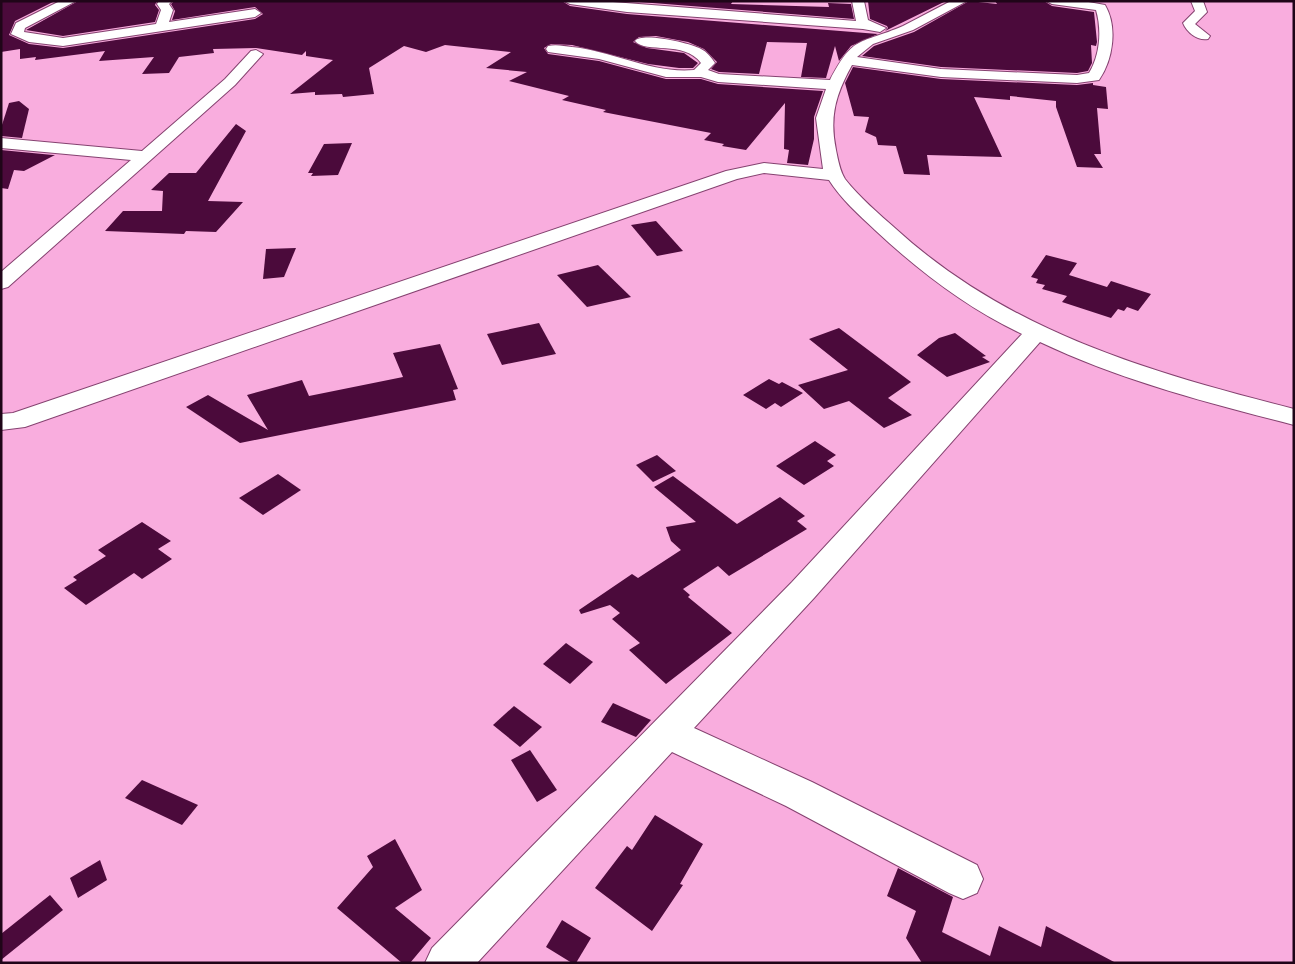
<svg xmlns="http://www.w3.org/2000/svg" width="1295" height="964" viewBox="0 0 1295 964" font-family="Signika,sans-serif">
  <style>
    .building { fill: #4b0a3b }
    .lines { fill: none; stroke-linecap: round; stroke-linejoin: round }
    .street-casing { stroke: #854270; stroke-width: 2 }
    .street { fill: #fff; fill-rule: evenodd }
  </style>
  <rect width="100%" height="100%" fill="#f9adde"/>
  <!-- building -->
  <g class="building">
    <path d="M1 1H55L15 21 9 35 29 44 63 48 255 19 263 14 255 7 172 20 175 11 171 4 174 1H562L570 6 627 14 878 34 851 46 839 61 835 46 826 78 801 77 807 43 767 42 759 74 719 72 711 69 717 62 704 49 688 42 656 36 639 37 633 42 647 48 684 53 698 63 693 68H679L648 64 572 45 551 44 544 48 548 54 599 61 666 79H701L718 84 823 91 814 117V139L808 165 787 163 789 150 784 149 785 103 746 150 722 146 724 144 704 140 711 133 603 112 606 110 562 100 569 96 509 81 527 72 486 68 511 52 445 45 426 52 404 46 369 68 374 94 343 97 342 94 315 95V92L290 94 333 60 306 56V51L302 55 256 48 213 49 214 53 179 57 169 73 142 74 154 57 99 61 105 51 35 60 36 57 20 59V49L1 52Z"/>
    <path d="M78 1H157L155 5 159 10 155 22 63 36 26 30Z"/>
    <path d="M627 1H733L731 4 829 7 828 3 851 4 854 19Z"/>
    <path d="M868 1H946L885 31 888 28 887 26 870 19Z"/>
    <path d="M969 1 997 4 995 1H1044L1052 6 1094 12 1097 42 1096 46 1091 45 1092 63 1088 71 1077 73 941 67 862 56 874 46 914 32Z"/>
    <path d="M853 67 941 79 1077 85 1093 83V85L1106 87 1108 109 1097 108 1101 154H1094L1103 168 1077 167 1056 107V101L1010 96V100L974 97 1002 157 927 155 930 175 904 174 896 146 878 145 876 137 865 132 869 117 854 116 845 83Z"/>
    <path d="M19 101 29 109 22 138 1 136V128L9 103Z"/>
    <path d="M236 124 246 131 208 201 243 202 216 232 186 231 184 234 105 231 123 211H162L163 191 151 190 169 173H196Z"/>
    <path d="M352 143 338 175 311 176 313 173H308L324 144Z"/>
    <path d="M1 150 53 155H55L24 171 14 170 8 189 1 188Z"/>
    <path d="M656 221 683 251 657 256 631 225Z"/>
    <path d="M296 248 284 277 263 279 266 249Z"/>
    <path d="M1046 255 1077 263 1069 275 1107 287 1111 281 1151 294 1138 311 1127 307 1124 311 1118 309 1111 318 1062 302 1067 296 1042 289 1045 285 1036 283 1038 279 1031 277Z"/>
    <path d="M598 265 631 297 587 307 557 275Z"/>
    <path d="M539 323 556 354 502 365 487 334Z"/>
    <path d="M839 328 911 382 888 398 912 415 884 428 849 401 824 409 798 385 848 370 809 339Z"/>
    <path d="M955 333 986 356 982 357 990 362 947 377 917 355 939 338Z"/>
    <path d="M440 344 458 389 453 390 456 400 240 443 186 407 208 395 268 430 247 395 302 380 309 396 403 377 393 353Z"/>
    <path d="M769 379 779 384 782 382 803 393 781 407 775 403 766 409 743 395Z"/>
    <path d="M815 441 836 455 827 461 834 466 804 485 776 466Z"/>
    <path d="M657 455 676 471 653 482 636 465Z"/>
    <path d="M278 474 301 490 263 515 239 498Z"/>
    <path d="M673 476 737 524 780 497 805 516 797 521 807 529 729 576 718 566 683 589 690 595 688 597 732 633 666 684 629 650 640 643 612 619 620 613 610 605 581 614 579 610 632 574 638 578 681 550 671 541 666 527 696 522 654 487Z"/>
    <path d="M142 522 171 541 158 549 172 559 142 579 134 573 86 605 64 588 77 580 73 577 106 556 98 550Z"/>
    <path d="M566 643 593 662 570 684 543 664Z"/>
    <path d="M613 703 651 720 636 737 601 722Z"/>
    <path d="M514 706 542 727 520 747 493 725Z"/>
    <path d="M530 750 557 790 537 802 511 760Z"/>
    <path d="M142 780 198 805 182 825 125 798Z"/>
    <path d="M655 815 703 844 680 884 683 885 652 931 595 888 627 846 632 850Z"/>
    <path d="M395 839 422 890 395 908 431 938 410 963H402L337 908 373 867 367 856Z"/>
    <path d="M100 860 107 880 78 898 70 878Z"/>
    <path d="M898 868 953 897 942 932 990 956 999 926 1041 947 1046 926 1116 963H922L906 938 916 911 887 896Z"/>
    <path d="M50 895 63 910 1 960V934Z"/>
    <path d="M562 920 591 938 576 963H572L546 947Z"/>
  </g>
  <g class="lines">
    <!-- street casing -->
    <g class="street-casing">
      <g id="street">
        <path d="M60 1H76L25 28 24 32 63 38 156 24 161 10 157 4 159 1H172L169 4 173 10 169 22 255 9 261 13 255 17 63 46 29 42 11 34 16 23Z"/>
        <path d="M564 1H600L856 21 852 1H864L868 20 886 28 880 32 863 29 627 12 570 4Z"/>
        <path d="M951 1H967L913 30 873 44 857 57 941 69 1077 75 1089 73C1100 55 1102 30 1096 10L1052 4 1046 1H1083L1105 5C1118 27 1113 60 1099 80L1077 83 941 77 852 65C836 94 829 116 836 150 838 160 840 171 845 179 859 197 879 214 896 229 1009 332 1149 372 1294 409V425C1208 403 1120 380 1040 342L814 598 694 728 812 782 977 865 983 879 977 893 963 899 949 893 786 806 672 752 477 963H425L432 948 792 582 1022 334C967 308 920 272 875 230 859 215 841 199 829 180L764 173 737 179 25 427 1 430V414L13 413 726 171 764 163 823 169 816 118 826 89 718 82 701 77H666L599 59 548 52 546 49 548 46C556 44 564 46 572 47 612 51 653 74 694 70L701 63C684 40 646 54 635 41 642 32 690 43 701 49 707 52 711 57 715 63L708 70 719 74 830 80C854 34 859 45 903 26 919 18 935 9 951 1Z"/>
        <path d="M1191 1H1203L1207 12 1195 24 1210 36 1208 39C1198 41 1187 33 1183 23L1195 11Z"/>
        <path d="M256 50 263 54 235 85 8 287 1 289V272L131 160 1 148V138L142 151 225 79 251 51Z"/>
      </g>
    </g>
    <!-- street -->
    <use href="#street" class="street"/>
  </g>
  <!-- border -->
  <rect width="1295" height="964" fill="none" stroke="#1f0518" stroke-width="5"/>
</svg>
